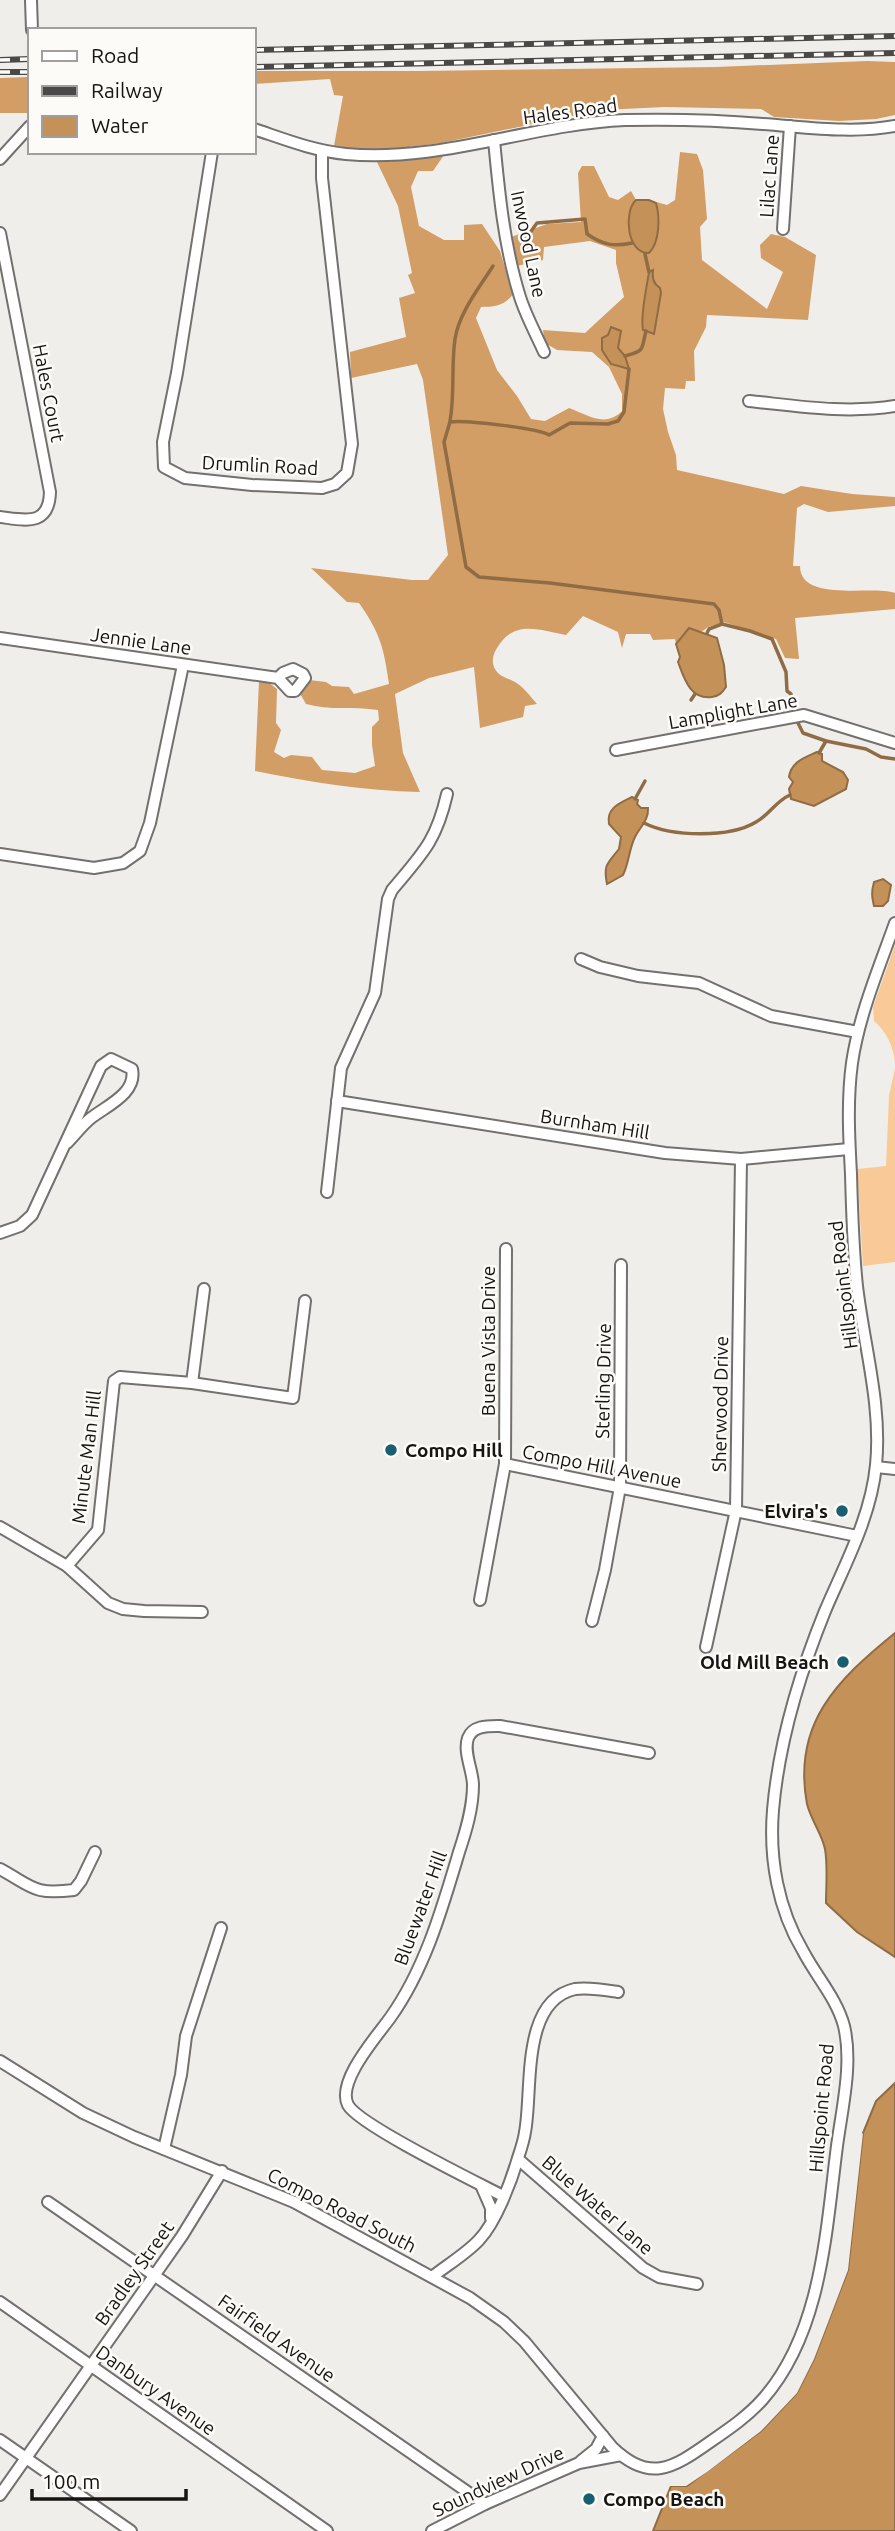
<svg xmlns="http://www.w3.org/2000/svg" width="895" height="2531" viewBox="0 0 895 2531" font-family="Ubuntu,sans-serif">
  <style>
    .green { fill: #f9ca97 }
    .forest { fill: #d29e65 }
    .water { fill: #c49158; stroke: #906c44; stroke-width: 2 }
    .pier { fill: #f0eeeb }
    .lines { fill: none; stroke-linecap: round; stroke-linejoin: round }
    .stream { stroke: #906c44; stroke-width: 3.5 }
    .minor-casing { stroke: #73716f; stroke-width: 14 }
    .minor { stroke: #fff; stroke-width: 10 }
    .rail-casing { stroke: #4a4948; stroke-width: 6 }
    .rail { stroke: #fdfbf8; stroke-width: 3.5; stroke-dasharray: 10; stroke-linecap: butt }
    .poi-dot { fill: #195f70; stroke: #fdfbf8; stroke-width: 2.5 }
    .labels { text-anchor: middle; dominant-baseline: central; stroke-width: 5; stroke-linejoin: round; paint-order: stroke }
    .street-label { font-size: 19px; fill: #161514; stroke: #fdfbf8 }
    .poi-label { font-size: 19px; font-weight: bold; fill: #161514; stroke: #fdfbf8; text-anchor: start }
  </style>
  <rect width="100%" height="100%" fill="#f0eeeb"/>
  <!-- green -->
  <g class="green">
    <path d="M895 945V1063C894 1047 886 1031 874 1021L873 1007Z"/>
    <path d="M895 1068V1262L863 1266 857 1169 886 1166 889 1096Z"/>
  </g>
  <!-- forest -->
  <g class="forest">
    <path d="M867 61 895 62V115L876 119 839 121 774 117 761 109 665 107 602 110 441 143 377 151 334 146 343 96 334 95 330 79 254 84V71H421L716 67Z"/>
    <path d="M28 77 30 113H0V78Z"/>
    <path d="M680 152 697 154 703 170 707 219 700 227 702 260 767 309 783 272 761 258 760 245 771 234 785 237 816 255 808 320 707 315 706 327 694 351 695 381H686L685 389 665 388 663 409 668 432 676 455 677 470 784 494 801 486 852 494 895 497V506L828 512 804 504 797 508 793 566H800C800 603 872 585 895 593V609L795 618 799 659 785 658 776 639 724 622 708 627 700 633 695 630 683 634 676 644 675 639 653 640 650 634H626L622 648 618 632 583 616 566 635C539 630 514 619 497 648 493 654 491 662 495 669 500 678 510 678 518 684 525 689 531 697 537 704L525 706 523 717 480 728 474 667 429 678 395 694 403 753 420 792C364 791 310 782 255 771L259 681 268 682 277 689 276 723 281 730 274 752 284 758 291 755 312 757 322 770 355 773 375 766 372 745V727L379 720 378 710C353 706 330 711 306 704L298 690 309 680 326 682 332 686 349 687 354 694 389 684C384 648 380 633 359 603L347 602 311 568 412 580H428L448 555 423 380 417 364 351 378 350 352 406 337 399 298 415 293 408 275 412 273 398 206 377 162 444 155 433 171H418L411 187 419 226 444 240H464V225L482 224 500 251 513 294C505 306 494 307 481 307L476 318 497 370 517 396 531 419 545 421 569 408C588 415 605 428 622 411V394L609 367 592 352 557 350 545 343 543 330 585 333 624 297 616 263V250L590 241 544 247 543 260 517 266 511 237 547 224 581 222 578 173 582 166H594L609 197 618 200 631 191 636 200H649L667 205 675 200Z"/>
  </g>
  <!-- water -->
  <g class="water">
    <path d="M636 200H649L656 203C660 217 660 242 649 253 627 254 623 212 636 200Z"/>
    <path d="M653 270C652 278 653 283 660 288L661 293 654 334 643 330C640 316 647 286 649 272Z"/>
    <path d="M611 327 621 331 618 348 625 356 629 369 611 364 602 350V338L608 335Z"/>
    <path d="M689 628 717 638 724 665 726 687C722 693 719 696 712 697 690 700 684 678 678 662L680 657 676 644Z"/>
    <path d="M817 752 822 754V761L843 772 848 780 846 789 814 806 791 799 789 789 793 782 789 777C791 762 804 758 817 752Z"/>
    <path d="M632 797 638 800 637 804 641 808H648C649 820 640 827 635 837 629 849 629 863 623 875L607 884C603 864 608 863 619 849L621 837 609 824C606 808 620 803 632 797Z"/>
    <path d="M883 879 891 885 888 901 883 906H874C872 897 871 893 874 882Z"/>
    <path d="M895 1633V1957L857 1932 826 1903C826 1886 828 1866 825 1849 822 1834 811 1820 807 1804 792 1724 837 1680 895 1633Z"/>
    <path d="M895 2083V2531H653L671 2486H687L761 2431 797 2393 814 2359 848 2270 863 2133 876 2101Z"/>
  </g>
  <!-- pier -->
  <path class="pier" d="M863 2133 848 2270 814 2359 797 2393 761 2431 707 2472 686 2486H667L671 2482H685L759 2429 794 2391 811 2358 845 2269 859 2137Z"/>
  <g class="lines">
    <!-- stream -->
    <g class="stream">
      <path d="M529 234 537 223 585 219 587 234C603 245 614 247 632 243"/>
      <path d="M645 254 649 272"/>
      <path d="M625 356C646 350 641 350 646 331"/>
      <path d="M629 369 624 412 618 421 608 424 570 423 549 435C537 428 465 420 450 422L444 442 466 567 479 577 550 583 714 604 719 610 722 624 750 631 772 639 786 672 787 691 791 694 795 707"/>
      <path d="M450 421C455 394 451 367 455 339 459 313 479 288 493 266"/>
      <path d="M707 633 709 629 722 624"/>
      <path d="M691 700 695 694"/>
      <path d="M798 723 803 733 826 741 866 749 881 757 895 759"/>
      <path d="M819 753 826 741"/>
      <path d="M635 799 645 781"/>
      <path d="M644 823C672 837 730 838 756 822 769 815 776 801 790 795"/>
    </g>
    <!-- minor casing -->
    <g class="minor-casing">
      <g id="minor">
        <path d="M31 0 32 30"/>
        <path d="M254 129C284 139 314 151 346 154 440 163 531 124 625 120 670 119 717 120 763 124 806 127 852 134 895 126"/>
        <path d="M494 140C499 193 504 246 520 297 526 316 536 334 544 352"/>
        <path d="M212 152 177 373 163 442 164 467 185 478 252 485 322 488 335 484 347 473 352 444 322 178V151"/>
        <path d="M0 159 30 126"/>
        <path d="M783 229 790 126"/>
        <path d="M0 233 50 492C49 527 25 520 0 517"/>
        <path d="M749 401C798 406 846 414 895 406"/>
        <path d="M0 638 278 678 290 691H295L305 678 303 674 293 669 283 673 278 678"/>
        <path d="M616 750 804 715 895 743"/>
        <path d="M0 854 94 868 123 863 140 851 150 823 183 665"/>
        <path d="M581 959 600 967 638 976 699 983 771 1016 858 1032"/>
        <path d="M337 1101 665 1153 741 1159 849 1149"/>
        <path d="M327 1192 341 1068 375 993 388 899 392 890C422 854 436 842 447 794"/>
        <path d="M0 1233 20 1226 32 1215 101 1066 111 1059 132 1069C137 1093 108 1105 91 1118 82 1125 75 1135 67 1143"/>
        <path d="M192 1383 204 1289"/>
        <path d="M505 1464 857 1536"/>
        <path d="M876 1467 895 1469"/>
        <path d="M0 1527 67 1566 108 1603 123 1609 144 1611 202 1612"/>
        <path d="M67 1566 98 1530 114 1381 120 1377 192 1383 293 1398 305 1301"/>
        <path d="M480 1600 505 1464 506 1249"/>
        <path d="M592 1621 605 1570 620 1487 621 1265"/>
        <path d="M706 1647 736 1510 741 1159"/>
        <path d="M0 1869C33 1887 33 1895 74 1890L81 1881 95 1852"/>
        <path d="M0 2061 83 2113 134 2137 294 2202 470 2298 504 2322 524 2341 612 2447C649 2483 672 2469 710 2442 729 2429 748 2416 763 2399 822 2332 826 2230 837 2146 842 2108 853 2064 844 2026 837 1999 816 1976 803 1951 778 1909 769 1859 773 1810 779 1741 799 1675 825 1611 845 1564 871 1517 876 1465 882 1405 864 1346 857 1286 853 1249 852 1212 851 1174 849 1137 847 1100 852 1063 859 1015 879 968 895 923"/>
        <path d="M164 2149 181 2075 186 2036 221 1928"/>
        <path d="M518 2159 643 2268 659 2277 697 2284"/>
        <path d="M481 2185 491 2208V2218"/>
        <path d="M503 2196C476 2182 359 2125 348 2105 336 2082 377 2036 390 2018 425 1969 442 1909 459 1852 466 1831 473 1808 473 1785 473 1771 463 1752 468 1738 473 1725 489 1726 500 1726L649 1753"/>
        <path d="M48 2202 485 2504"/>
        <path d="M432 2277C447 2265 466 2254 479 2240 496 2222 511 2182 518 2158 521 2149 524 2140 525 2132 533 2091 520 2001 575 1989 589 1987 605 1990 618 1992"/>
        <path d="M0 2302 327 2531"/>
        <path d="M0 2440 131 2531"/>
        <path d="M581 2461 596 2449 603 2436"/>
        <path d="M0 2495 182 2236 222 2171"/>
        <path d="M432 2531 485 2504 579 2463 621 2455"/>
      </g>
    </g>
    <!-- minor -->
    <use href="#minor" class="minor"/>
    <!-- rail casing -->
    <g class="rail-casing">
      <g id="rail">
        <path d="M254 50 895 36"/>
        <path d="M0 60 30 59"/>
        <path d="M254 67 895 53"/>
        <path d="M0 72H30"/>
      </g>
    </g>
    <!-- rail -->
    <use href="#rail" class="rail"/>
  </g>
  <!-- markers -->
  <g class="poi-dot">
    <circle cx="391" cy="1450" r="7"/>
    <circle cx="842" cy="1511" r="7"/>
    <circle cx="843" cy="1662" r="7"/>
    <circle cx="589" cy="2499" r="7"/>
  </g>
  <g class="labels">
    <!-- street labels -->
    <g class="street-label">
      <text transform="translate(570 111) rotate(-8)">Hales Road</text>
      <text transform="translate(769 176) rotate(-86)">Lilac Lane</text>
      <text transform="translate(529 244) rotate(78)">Inwood Lane</text>
      <text transform="translate(49 393) rotate(79)">Hales Court</text>
      <text transform="translate(260 465) rotate(3)">Drumlin Road</text>
      <text transform="translate(141 641) rotate(8)">Jennie Lane</text>
      <text transform="translate(733 711) rotate(-10)">Lamplight Lane</text>
      <text transform="translate(595 1124) rotate(9)">Burnham Hill</text>
      <text transform="translate(843 1285) rotate(-97)">Hillspoint Road</text>
      <text transform="translate(488 1341) rotate(-90)">Buena Vista Drive</text>
      <text transform="translate(603 1381) rotate(-89)">Sterling Drive</text>
      <text transform="translate(720 1404) rotate(-89)">Sherwood Drive</text>
      <text transform="translate(86 1457) rotate(-83)">Minute Man Hill</text>
      <text transform="translate(602 1466) rotate(11)">Compo Hill Avenue</text>
      <text transform="translate(420 1908) rotate(-70)">Bluewater Hill</text>
      <text transform="translate(821 2108) rotate(-85)">Hillspoint Road</text>
      <text transform="translate(598 2205) rotate(41)">Blue Water Lane</text>
      <text transform="translate(342 2210) rotate(27)">Compo Road South</text>
      <text transform="translate(134 2273) rotate(-55)">Bradley Street</text>
      <text transform="translate(277 2338) rotate(35)">Fairfield Avenue</text>
      <text transform="translate(156 2390) rotate(35)">Danbury Avenue</text>
      <text transform="translate(498 2481) rotate(-25)">Soundview Drive</text>
    </g>
    <!-- poi labels -->
    <g class="poi-label">
      <text x="405" y="1450">Compo Hill</text>
      <text x="828" y="1511" text-anchor="end">Elvira's</text>
      <text x="829" y="1662" text-anchor="end">Old Mill Beach</text>
      <text x="603" y="2499">Compo Beach</text>
    </g>
  </g>
  <!-- legend -->
  <rect x="28" y="28" width="228" height="126" fill="#fdfbf8" stroke="#a19f9d" stroke-width="2"/>
  <rect x="42" y="51" width="35" height="10" fill="#ffffff" stroke="#a19f9d" stroke-width="2"/>
  <text x="91" y="63" font-size="21" fill="#161514">Road</text>
  <rect x="42" y="86" width="35" height="10" fill="#4a4948" stroke="#a19f9d" stroke-width="2"/>
  <text x="91" y="98" font-size="21" fill="#161514">Railway</text>
  <rect x="42" y="116" width="35" height="21" fill="#c49158" stroke="#a19f9d" stroke-width="2"/>
  <text x="91" y="133" font-size="21" fill="#161514">Water</text>
  <!-- scale -->
  <path d="M32 2489v10h154v-10" fill="none" stroke="#161514" stroke-width="3.5"/>
  <text x="42" y="2489" font-size="21" fill="#161514" stroke="#fdfbf8" stroke-width="5" paint-order="stroke">100 m</text>
</svg>
